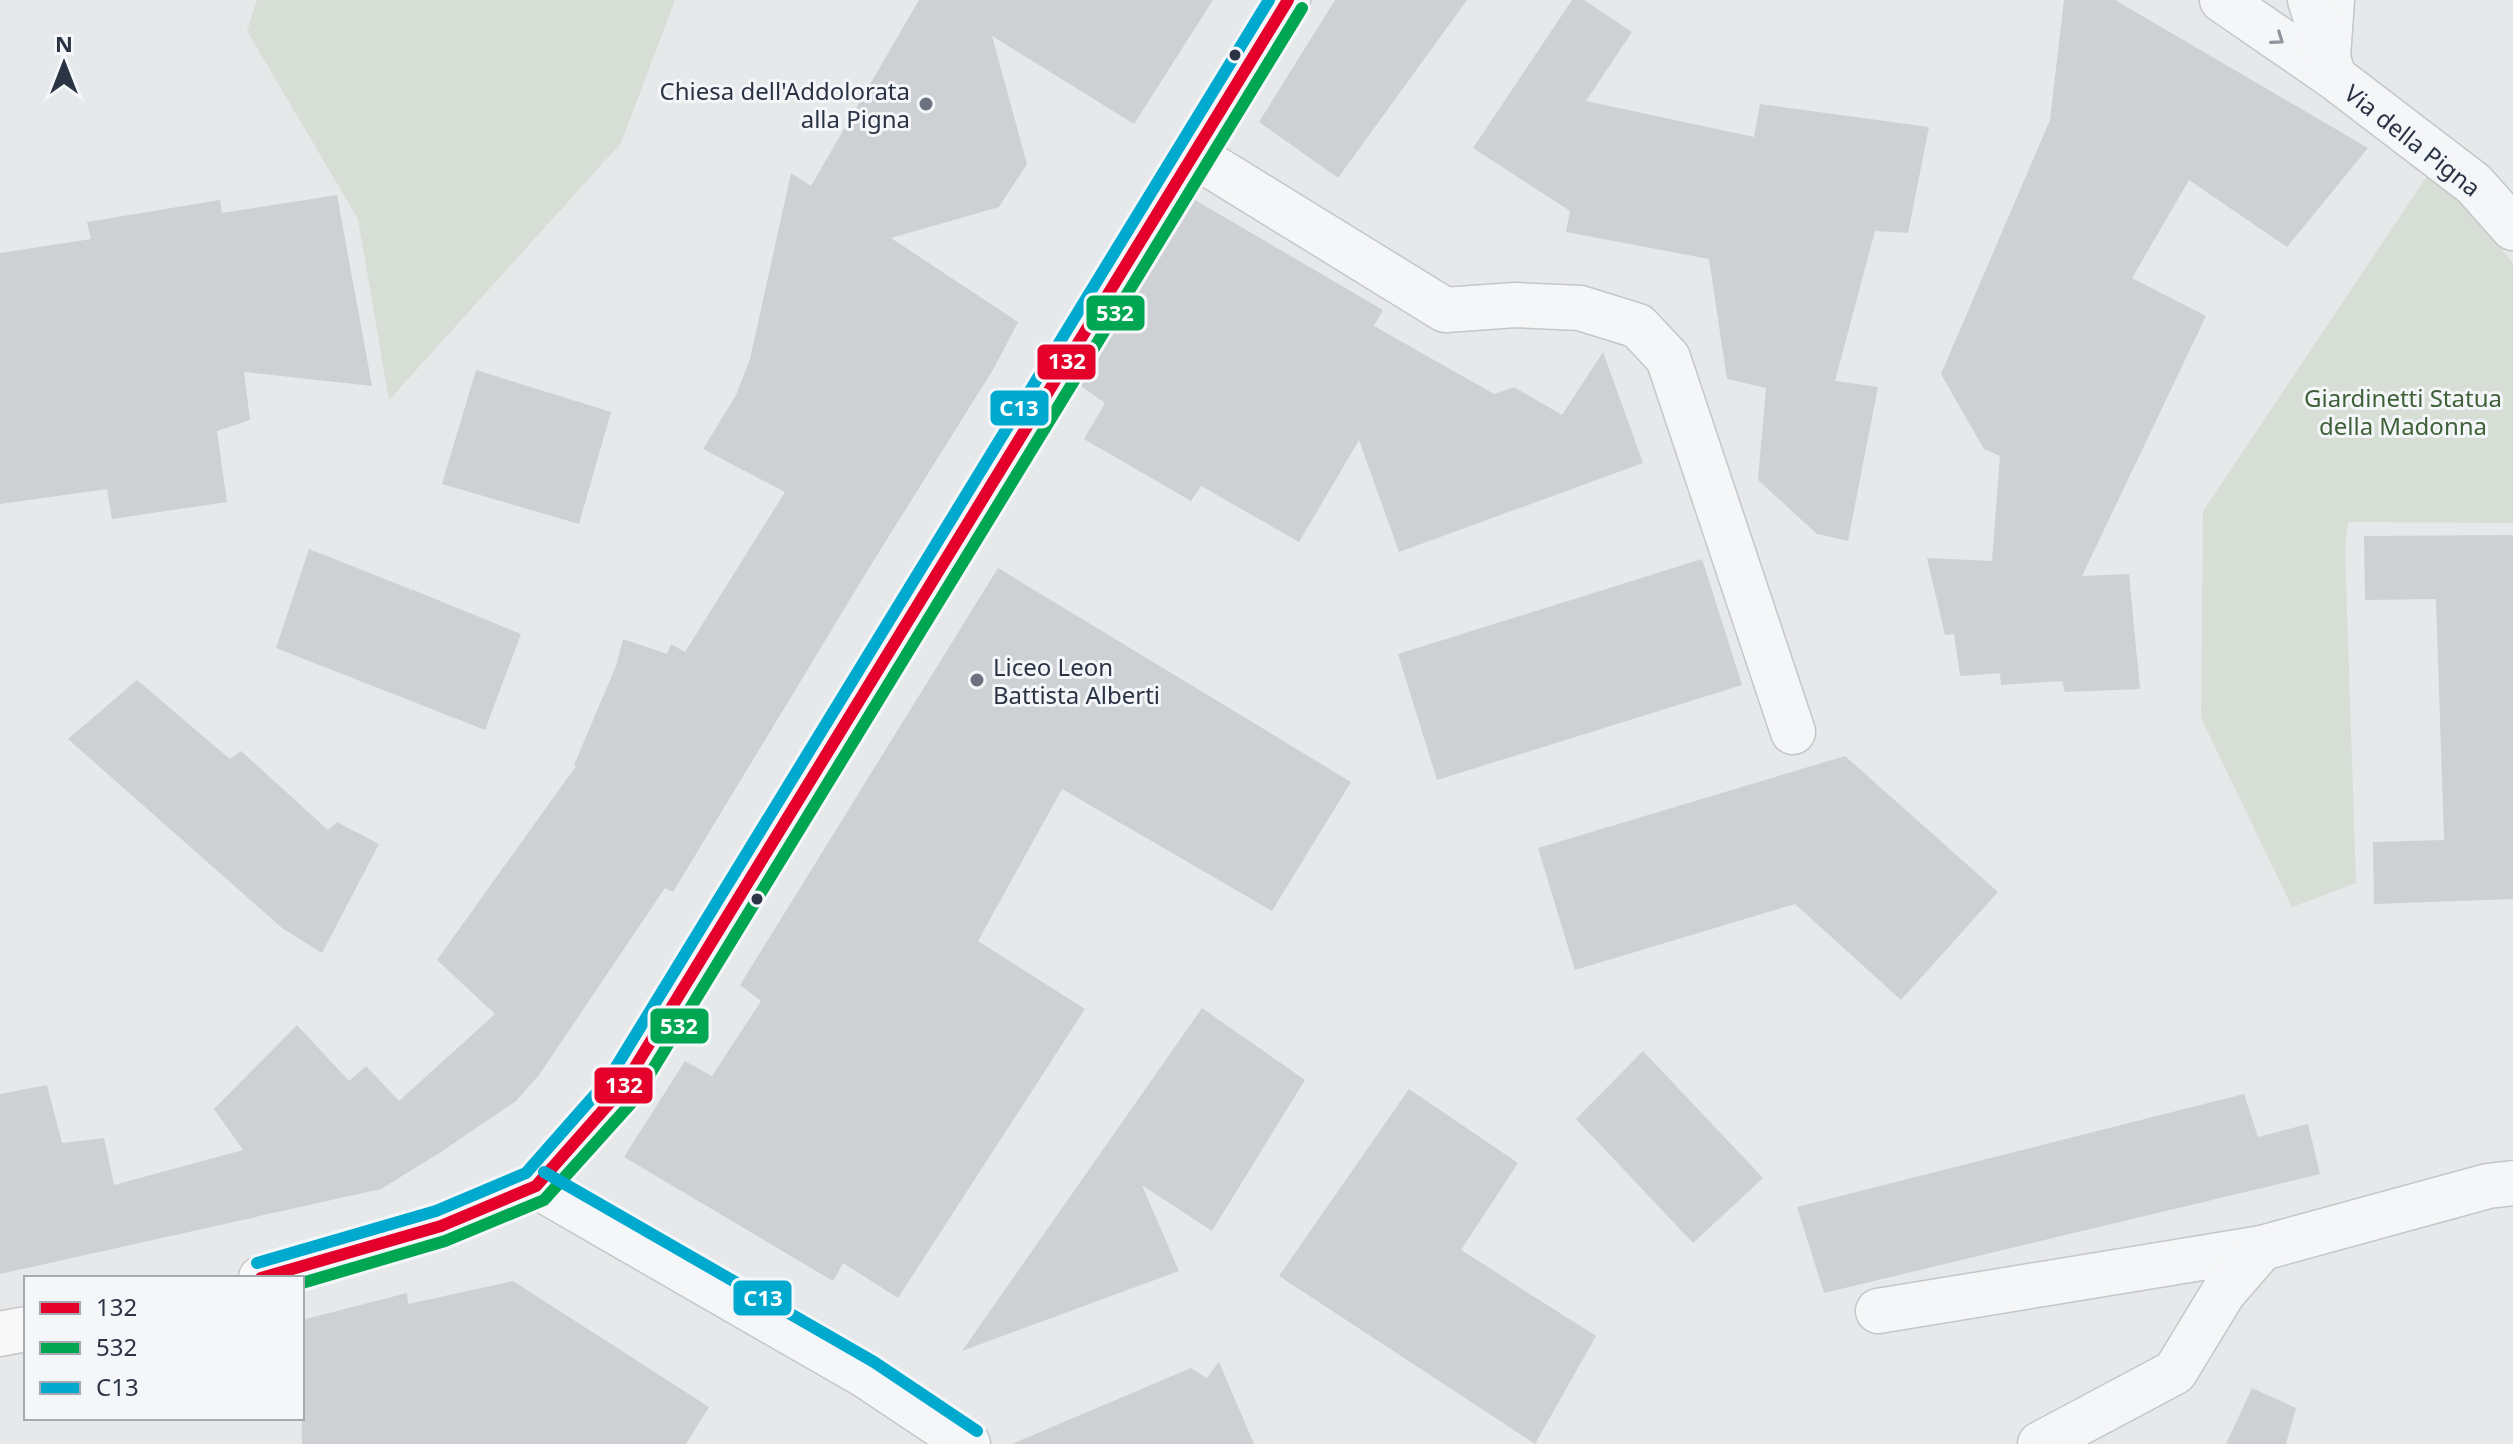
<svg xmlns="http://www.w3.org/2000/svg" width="2513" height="1444" viewBox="0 0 2513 1444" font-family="'Noto Sans',sans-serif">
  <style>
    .green { fill: #d6ded6 }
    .building { fill: #ced0d3 }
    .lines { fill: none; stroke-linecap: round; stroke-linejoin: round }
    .service-casing { stroke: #c4c6c8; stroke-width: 31 }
    .minor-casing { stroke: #c4c6c8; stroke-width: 47 }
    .tertiary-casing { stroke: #c4c6c8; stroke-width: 47 }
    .secondary-casing { stroke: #c4c6c8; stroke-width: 47 }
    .service { stroke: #f5f6f7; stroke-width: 28 }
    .minor { stroke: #f5f6f7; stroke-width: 44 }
    .tertiary { stroke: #f5f6f7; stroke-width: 44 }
    .secondary { stroke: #f8f8f8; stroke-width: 44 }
    .bus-1-casing { stroke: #f4f6f9; stroke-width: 18 }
    .bus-2-casing { stroke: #f4f6f9; stroke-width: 18 }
    .bus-3-casing { stroke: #f4f6f9; stroke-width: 18 }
    .bus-1 { stroke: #e4002b; stroke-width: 12 }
    .bus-2 { stroke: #00a651; stroke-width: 12 }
    .bus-3 { stroke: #00a9ce; stroke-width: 12 }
    .oneway { stroke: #90959e }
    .bus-dot { fill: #2b3445; stroke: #f4f6f9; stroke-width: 3 }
    .poi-dot { fill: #6c737f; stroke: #f4f6f9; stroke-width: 3 }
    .labels { text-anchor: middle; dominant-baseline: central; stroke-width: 6; stroke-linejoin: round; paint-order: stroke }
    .poi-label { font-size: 24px; fill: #2b3445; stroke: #f4f6f9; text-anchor: end }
    .street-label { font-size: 24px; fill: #2b3445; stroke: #f4f6f9 }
    .park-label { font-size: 24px; fill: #3f6138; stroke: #f4f6f9 }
    .line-badge { stroke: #f4f6f9; stroke-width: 3 }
    .badge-label { font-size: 22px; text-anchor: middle; font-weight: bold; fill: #fff }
  </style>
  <rect width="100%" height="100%" fill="#e6e8ea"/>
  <!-- green -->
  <g class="green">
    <path d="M257 0H675L621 143 389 400 358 219 247 31Z"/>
    <path d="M2428 175 2468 208 2513 263V523L2348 522 2345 551 2356 883 2292 907 2201 718 2203 511Z"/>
  </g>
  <!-- building -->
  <g class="building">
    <path d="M919 0H1213L1134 124 992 36 1027 164 999 207 891 238 1018 322 994 368 869 568 673 892 665 888 539 1075 516 1101 441 1152 381 1189 0 1274V1094L47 1085 62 1143 104 1138 114 1185 243 1150 214 1109 297 1025 349 1081 366 1066 399 1101 495 1014 437 960 576 766 574 765 616 666 623 639 667 654 671 644 685 652 785 492 703 449 736 395 750 359 791 173 811 186Z"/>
    <path d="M1335 0H1467L1338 178 1259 122Z"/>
    <path d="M1572 0H1584L1632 32 1586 101 1754 137 1760 104 1929 127 1908 233 1875 231 1835 381 1878 387 1848 541 1817 534 1758 480 1766 388 1727 379 1709 259 1566 232 1570 211 1473 148Z"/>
    <path d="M2064 0H2115L2368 148 2287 247 2189 180 2132 278 2206 316 2082 576 2129 574 2140 689 2065 692 2062 681 2001 685 2000 673 1960 676 1954 634 1945 635 1927 558 1992 561 2000 456 1984 449 1941 374 2050 120Z"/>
    <path d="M337 195 372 386 244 372 250 420 217 431 227 502 112 519 107 489 0 504V253L91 239 87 222 220 200 222 213Z"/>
    <path d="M1195 200 1383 310 1374 326 1494 394 1514 387 1562 415 1603 352 1643 463 1399 552 1359 440 1299 542 1201 486 1191 501 1084 439 1105 403 1081 386Z"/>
    <path d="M476 370 611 412 579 524 442 484Z"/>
    <path d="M2513 535V899L2374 904 2373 842 2444 840 2436 599 2365 600 2364 536Z"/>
    <path d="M309 549 410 589V592L411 589 521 634 485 730 276 648Z"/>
    <path d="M1702 559 1742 685 1437 780 1398 654Z"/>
    <path d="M998 568 1351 782 1272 911 1062 789 978 941 1085 1009 898 1298 843 1263 833 1281 624 1157 685 1061 712 1076 761 1001 740 985Z"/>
    <path d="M137 680 230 759 241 751 328 830 337 822 379 844 322 953 282 928 68 739Z"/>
    <path d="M1845 756 1998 892 1901 1000 1795 904 1575 970 1538 848Z"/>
    <path d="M1202 1008 1305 1080 1212 1231 1142 1185 1179 1271 962 1351Z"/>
    <path d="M1643 1051 1763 1178 1693 1243 1576 1119Z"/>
    <path d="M1409 1089 1518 1163 1461 1250 1596 1336 1535 1444 1279 1276Z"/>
    <path d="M2244 1094 2258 1137 2308 1124 2320 1174 1824 1293 1797 1207Z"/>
    <path d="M513 1281 709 1407 686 1444H302V1320L407 1293 408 1304Z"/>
    <path d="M1219 1362 1254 1444H1012L1191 1368 1207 1378Z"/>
    <path d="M2252 1388 2296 1408 2286 1444H2226Z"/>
  </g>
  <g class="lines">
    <!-- service casing -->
    <g class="service-casing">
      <path id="service" d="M2336 57 2340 0"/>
    </g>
    <!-- minor casing -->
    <g class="minor-casing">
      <g id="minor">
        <path d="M2222 0 2334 77 2474 184 2513 228"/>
        <path d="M2310 0 2334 77"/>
        <path d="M1192 154 1445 310 1515 305 1580 308 1638 326 1668 358 1793 732"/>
        <path d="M1878 1311 2262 1248 2488 1186 2513 1183"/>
        <path d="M2040 1444 2175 1372 2223 1293 2262 1248"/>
      </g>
    </g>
    <!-- tertiary casing -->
    <g class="tertiary-casing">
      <path id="tertiary" d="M536 1186 866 1376 968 1444"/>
    </g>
    <!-- secondary casing -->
    <g class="secondary-casing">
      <g id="secondary">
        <path d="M261 1278 441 1226 536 1186 621 1090 1288 0"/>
        <path d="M0 1334 26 1329"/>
      </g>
    </g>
    <!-- service -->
    <use href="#service" class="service"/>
    <!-- minor -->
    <use href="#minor" class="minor"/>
    <!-- tertiary -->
    <use href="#tertiary" class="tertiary"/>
    <!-- secondary -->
    <use href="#secondary" class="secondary"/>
    <!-- bus-1 casing -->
    <g class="bus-1-casing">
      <path id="bus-1" d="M261 1278 441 1226 536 1186 621 1090 1288 0"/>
    </g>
    <!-- bus-2 casing -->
    <g class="bus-2-casing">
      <path id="bus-2" d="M302 1283 445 1241 544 1200 634 1100 1302 8"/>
    </g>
    <!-- bus-3 casing -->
    <g class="bus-3-casing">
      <g id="bus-3">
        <path d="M544 1172 874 1362 977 1431"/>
        <path d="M257 1263 436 1211 526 1173 608 1080 1269 0"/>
      </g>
    </g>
    <!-- bus-1 -->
    <use href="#bus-1" class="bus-1"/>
    <!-- bus-2 -->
    <use href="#bus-2" class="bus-2"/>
    <!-- bus-3 -->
    <use href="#bus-3" class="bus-3"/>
  </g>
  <!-- one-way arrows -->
  <defs><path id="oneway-chevron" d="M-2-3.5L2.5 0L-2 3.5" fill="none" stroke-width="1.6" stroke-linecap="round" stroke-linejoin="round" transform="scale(2)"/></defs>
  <use class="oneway" href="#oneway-chevron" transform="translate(2278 39) rotate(35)"/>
  <!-- markers -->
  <g class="bus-dot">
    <circle cx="1235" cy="55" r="7"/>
    <circle cx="757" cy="899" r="7"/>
  </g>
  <g class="poi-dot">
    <circle cx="926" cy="104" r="8"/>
    <circle cx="977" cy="680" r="8"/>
  </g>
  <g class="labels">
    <!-- poi labels -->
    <g class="poi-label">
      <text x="910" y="90">Chiesa dell'Addolorata<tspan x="910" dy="28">alla Pigna</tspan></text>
      <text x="993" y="666" text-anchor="start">Liceo Leon<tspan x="993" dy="28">Battista Alberti</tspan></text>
    </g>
    <!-- street labels -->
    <g class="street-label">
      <text transform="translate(2413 140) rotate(38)">Via della Pigna</text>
    </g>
    <!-- park labels -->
    <g class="park-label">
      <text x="2403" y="397">Giardinetti Statua<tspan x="2403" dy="28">della Madonna</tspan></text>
    </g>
  </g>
  <g class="line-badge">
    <rect x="1085" y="294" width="61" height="38" rx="8" fill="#00a651"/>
    <rect x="1036" y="343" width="61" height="38" rx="8" fill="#e4002b"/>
    <rect x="989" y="389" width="61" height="38" rx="8" fill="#00a9ce"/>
    <rect x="649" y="1007" width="61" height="38" rx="8" fill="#00a651"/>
    <rect x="593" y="1066" width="61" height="39" rx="8" fill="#e4002b"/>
    <rect x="732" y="1279" width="61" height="38" rx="8" fill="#00a9ce"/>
  </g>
  <g class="badge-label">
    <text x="1115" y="321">532</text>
    <text x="1067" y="369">132</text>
    <text x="1019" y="416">C13</text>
    <text x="679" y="1034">532</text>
    <text x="624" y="1093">132</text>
    <text x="763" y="1306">C13</text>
  </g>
  <!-- legend -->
  <rect x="24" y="1276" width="280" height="144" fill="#f4f6f9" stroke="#a4a8b1" stroke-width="2"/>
  <rect x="40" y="1302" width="40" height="12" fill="#e4002b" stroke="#a4a8b1" stroke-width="2"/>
  <text x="96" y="1316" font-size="24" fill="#2b3445">132</text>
  <rect x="40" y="1342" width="40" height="12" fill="#00a651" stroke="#a4a8b1" stroke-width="2"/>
  <text x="96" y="1356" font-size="24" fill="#2b3445">532</text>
  <rect x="40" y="1382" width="40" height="12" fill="#00a9ce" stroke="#a4a8b1" stroke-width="2"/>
  <text x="96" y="1396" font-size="24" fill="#2b3445">C13</text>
  <!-- north arrow -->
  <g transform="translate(64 64)" stroke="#f4f6f9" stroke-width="6" paint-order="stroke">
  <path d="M0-6L14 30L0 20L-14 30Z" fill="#2b3445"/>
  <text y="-12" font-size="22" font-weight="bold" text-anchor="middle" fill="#2b3445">N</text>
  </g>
</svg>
